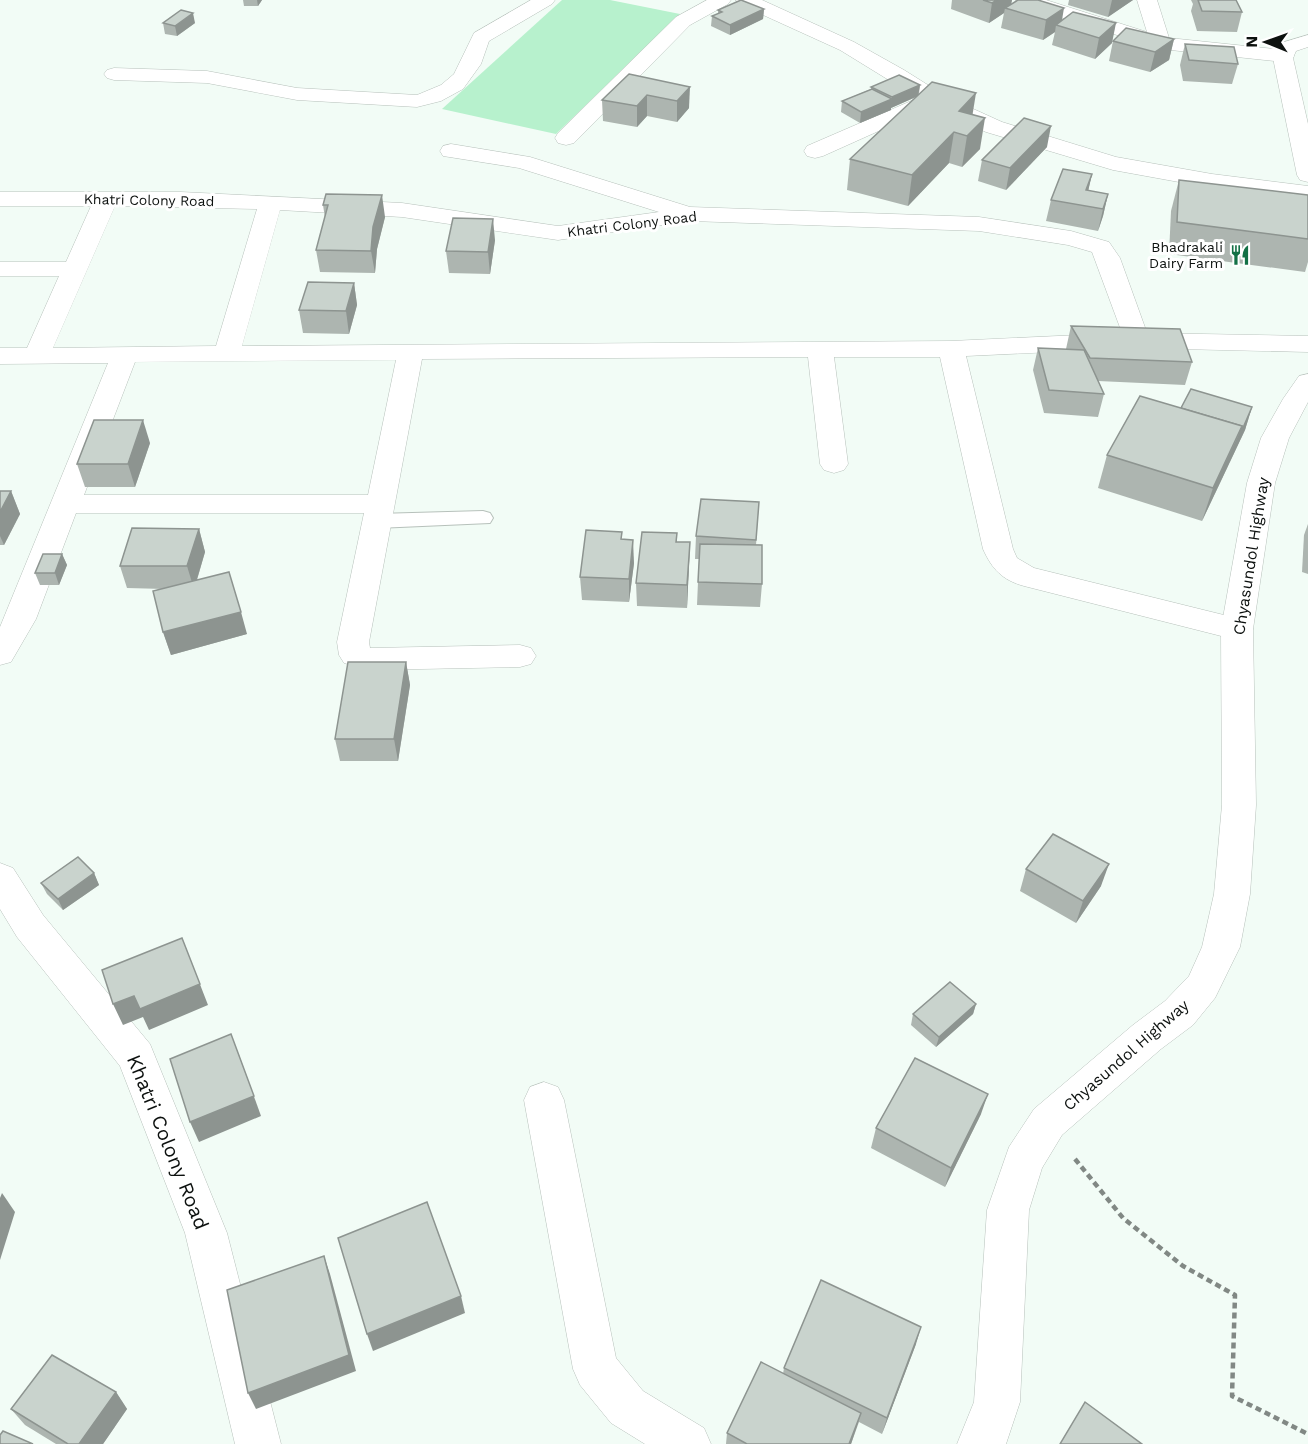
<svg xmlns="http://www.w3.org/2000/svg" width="1308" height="1444" viewBox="0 0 1308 1444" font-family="'Work Sans',sans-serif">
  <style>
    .green { fill: #b7f1cd }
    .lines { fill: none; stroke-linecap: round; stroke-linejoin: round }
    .service-casing { stroke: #b7c1bb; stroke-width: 2 }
    .minor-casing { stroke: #b7c1bb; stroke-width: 1 }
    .tertiary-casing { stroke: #b7c1bb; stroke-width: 1 }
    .path { stroke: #818884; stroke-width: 4.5; stroke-dasharray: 6 4; stroke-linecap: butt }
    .service { fill: #fff; fill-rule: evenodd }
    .minor { fill: #fff; fill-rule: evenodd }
    .tertiary { fill: #fff; fill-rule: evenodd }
    .wall { fill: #adb5b0 }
    .shaded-wall { fill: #8d9490 }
    .building { fill: #c9d3cd; stroke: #8d9490; stroke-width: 1.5 }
    .labels { text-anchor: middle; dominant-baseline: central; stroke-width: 6; stroke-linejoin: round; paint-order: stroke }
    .far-street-label { font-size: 14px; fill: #0d110f; stroke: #fff }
    .far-poi-label { font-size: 14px; fill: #0d110f; stroke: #fff; text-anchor: end }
    .street-label { font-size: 16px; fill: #0d110f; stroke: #fff }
    .near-street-label { font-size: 20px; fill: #0d110f; stroke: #fff }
  </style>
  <rect width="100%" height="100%" fill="#f2fcf6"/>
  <!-- green -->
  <path class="green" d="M562 0H610L680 14 556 134 442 109Z"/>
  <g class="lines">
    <!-- service casing -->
    <g class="service-casing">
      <path id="service" d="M483 511 490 513 493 518 490 523 377 528 370 526 367 521 370 516 377 514Z"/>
    </g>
    <!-- minor casing -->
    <g class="minor-casing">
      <g id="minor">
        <path d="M531 0H555L552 4 489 41 481 64 463 89 441 101 417 107 297 100 207 83 114 80 107 78 104 74 107 70 114 68 207 71 297 88 417 95 441 85 454 74 474 33Z"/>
        <path d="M707 0H731L728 4 690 25 574 143 566 145 558 143 555 138 558 133 676 17Z"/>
        <path d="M736 0H762L854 42 904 70 947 97 1002 122 1116 157 1212 174 1308 186V200L1212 188 1113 170 986 132 932 107 823 156 815 158 807 156 804 151 807 146 918 98 840 50 739 4Z"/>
        <path d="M1016 0H1046L1147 32 1137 0H1157L1169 38 1284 50 1291 52 1294 56 1291 60 1284 62 1161 49 1019 4Z"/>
        <path d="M451 144 530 157 690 207 979 217 1071 231 1109 242 1120 258 1147 333 1308 336V352L1137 348 966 356 1013 549 1017 558 1034 568 1248 621 1253 629 1248 637 1237 640 1024 586C1002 580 992 569 983 549L940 357H834L848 464 844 470 834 473 824 470 820 464 808 357 422 359 369 642 370 648 520 645 531 648 536 656 531 664 520 667 370 670 344 663 339 655 337 642 364 513H76L36 619 11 662 0 665V627L108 363 0 364V348H27L59 276H0V262H66L91 206H0V192H181L402 203 558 226 659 212 519 168 443 156 440 151 443 146ZM115 206 257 209 216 346 53 348ZM280 210 402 217 558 240 691 221 979 231 1068 245 1092 252 1122 333 951 341 242 346ZM396 360 368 495H84L135 362Z"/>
        <path d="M0 863 13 868 43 915 150 1044 227 1233 281 1444H235L185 1233 120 1066 17 937 0 909Z"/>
        <path d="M544 1082 558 1087 564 1100 616 1358 643 1391 704 1428 711 1444H645L611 1423 580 1385 573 1369 524 1100 530 1087Z"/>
      </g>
    </g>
    <!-- tertiary casing -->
    <g class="tertiary-casing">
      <g id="tertiary">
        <path d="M1308 35V47L1296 51 1293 58 1308 124V182L1300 180 1297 175 1273 58 1281 43Z"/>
        <path d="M1308 374V402L1289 438 1275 483 1253 629 1256 805 1250 894 1240 947 1215 998 1193 1025 1161 1049 1062 1135 1042 1168 1029 1210 1020 1402 1006 1444H957L974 1402 987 1210 1009 1147 1034 1109 1133 1025 1165 1001 1189 976 1202 947 1214 894 1222 805 1221 629 1247 483 1261 438 1283 399 1299 376Z"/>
      </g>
    </g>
    <!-- path -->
    <path class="path" d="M1075 1159 1123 1218 1183 1266 1235 1295 1232 1396 1308 1434"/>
    <!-- service -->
    <use href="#service" class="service"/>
    <!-- minor -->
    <use href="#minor" class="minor"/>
    <!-- tertiary -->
    <use href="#tertiary" class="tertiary"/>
  </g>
  <!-- wall -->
  <g class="wall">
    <path d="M243 0H262L258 6H244Z"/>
    <path d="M952 0H1012L1011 4 1062 21 1112 43 1095 59 1052 45 1055 32 1043 40 1001 28 1004 13 989 23 951 9Z"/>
    <path d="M1069 0H1133L1108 17 1068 5Z"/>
    <path d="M1191 0H1236L1242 12 1237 32 1197 31 1191 11 1193 4Z"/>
    <path d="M764 9 763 19 730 35 711 26 712 16 718 14V10Z"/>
    <path d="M163 23H195L177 36 165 34Z"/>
    <path d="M1174 39 1169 60 1150 72 1109 61 1113 41Z"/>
    <path d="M1185 44 1238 64 1232 84 1183 81 1180 65Z"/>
    <path d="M629 74 689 108 677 122 647 116 637 127 603 121 602 100Z"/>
    <path d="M920 85 919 94 973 114 980 149 962 167 949 163 908 206 847 190 850 159 916 97 891 108V110L860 123 841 112 842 101 871 89V87Z"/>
    <path d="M1047 147 1006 190 978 181 982 160Z"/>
    <path d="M1092 174 1088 191 1108 194 1103 216 1098 231 1046 221 1051 200Z"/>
    <path d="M1179 180 1308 195V262L1305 272 1169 254 1171 211Z"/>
    <path d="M326 194 385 217 377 249 375 273 320 272 316 250 325 218 323 205Z"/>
    <path d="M495 240 490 274 449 273 446 251Z"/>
    <path d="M354 283 357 305 349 334 303 333 299 310Z"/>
    <path d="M1071 326 1192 362 1185 385 1098 381 1104 394 1098 417 1044 413 1033 370 1038 348 1066 349Z"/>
    <path d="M1252 407 1245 430 1202 521 1098 488 1107 455 1181 408Z"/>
    <path d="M150 443 135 487H85L77 464Z"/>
    <path d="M0 491H11L20 514 4 545H0Z"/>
    <path d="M759 502 756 545 762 584 760 607 697 605 699 559H695L696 536Z"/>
    <path d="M1308 524V574L1302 572 1304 535Z"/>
    <path d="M199 529 205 552 197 580 247 634 171 655 163 632 164 589 127 588 120 566Z"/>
    <path d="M677 533V542H690L687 608 637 606 636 583Z"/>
    <path d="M62 554 67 565 59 585H40L35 573Z"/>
    <path d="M634 563 629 602 582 600 580 577Z"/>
    <path d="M406 662 410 685 398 761H340L335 739Z"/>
    <path d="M1026 869 1101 886 1076 923 1020 891Z"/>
    <path d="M94 873 99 885 63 910 47 894 41 883Z"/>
    <path d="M976 1004 973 1014 936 1047 911 1025 913 1014Z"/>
    <path d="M981 1114 945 1187 871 1148 876 1128Z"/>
    <path d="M916 1344 882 1434 859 1422 851 1444H726L727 1433 783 1374 784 1368Z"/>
    <path d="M116 1392 127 1409 103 1444H56L25 1425 11 1409Z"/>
  </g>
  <!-- shaded-wall -->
  <g class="shaded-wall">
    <path d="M257 0H262L258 6Z"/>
    <path d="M997 0H1012L1010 9 1005 8 1004 13 989 23 992 3Z"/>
    <path d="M1112 0H1133L1108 17Z"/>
    <path d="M1064 8 1061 26 1056 25 1055 32 1043 40 1046 20Z"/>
    <path d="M764 9 763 19 730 35V25Z"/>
    <path d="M193 13 195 23 177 36 175 26Z"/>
    <path d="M1116 23 1112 43 1095 59 1099 38Z"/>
    <path d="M1174 39 1169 60 1150 72 1155 52Z"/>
    <path d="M920 85 918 96 891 108V110L860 123 861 112 892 99V97Z"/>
    <path d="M690 87 689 108 677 122V101Z"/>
    <path d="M976 93 971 124 959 111Z"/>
    <path d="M647 95V116L637 127V106Z"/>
    <path d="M985 118 980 149 962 167 967 136Z"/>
    <path d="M1051 126 1047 147 1006 190 1010 168Z"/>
    <path d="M954 132 949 163 908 206 912 175Z"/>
    <path d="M1092 174 1087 196 1086 190Z"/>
    <path d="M1108 194 1103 216 1098 231 1103 209Z"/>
    <path d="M382 195 385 217 377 249 375 273 371 251 373 227Z"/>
    <path d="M493 219 495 240 490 274 488 252Z"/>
    <path d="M354 283 357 305 349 334 346 311Z"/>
    <path d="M1252 407 1245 430 1202 521 1213 488Z"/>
    <path d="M143 420 150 443 135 487 128 464Z"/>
    <path d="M11 491 20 514 4 545 0 536V512Z"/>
    <path d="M199 529 205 552 194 589 187 566Z"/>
    <path d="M633 540 634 563 629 602V579Z"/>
    <path d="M690 542 689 565 687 608V585Z"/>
    <path d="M62 554 67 565 59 585 55 573Z"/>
    <path d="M241 612 247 634 171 655 163 632Z"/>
    <path d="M406 662 410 685 398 761 394 739Z"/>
    <path d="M1109 864 1101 886 1076 923 1083 901Z"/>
    <path d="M94 873 99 885 63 910 58 899Z"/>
    <path d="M182 938 208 1005 149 1030 143 1017 123 1025 113 1004Z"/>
    <path d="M976 1004 973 1014 936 1047 939 1037Z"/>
    <path d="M239 1055 261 1116 199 1142 190 1122Z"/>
    <path d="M988 1094 981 1114 945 1187 951 1168Z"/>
    <path d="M2 1193 15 1212 0 1260V1198Z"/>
    <path d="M324 1256 330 1274 356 1371 256 1409 248 1393Z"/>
    <path d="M461 1296 465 1313 373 1351 367 1334Z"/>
    <path d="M921 1327 916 1344 882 1434 887 1418Z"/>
    <path d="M116 1392 127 1409 103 1444H79Z"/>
    <path d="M861 1413 856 1429 851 1444H849Z"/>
  </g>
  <!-- building -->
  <g class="building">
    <path d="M741 0 764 9 730 25 712 16 722 12 718 10Z"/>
    <path d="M983 0H997L992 3Z"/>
    <path d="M1018 0H1038L1064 8 1046 20 1005 8Z"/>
    <path d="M1198 0H1236L1242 12 1202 11Z"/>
    <path d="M181 10 193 13 175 26 163 23Z"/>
    <path d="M1073 12 1116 23 1099 38 1056 25Z"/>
    <path d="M1126 28 1174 39 1155 52 1113 41Z"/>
    <path d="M1185 44 1234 47 1238 64 1189 60Z"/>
    <path d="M629 74 690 87 677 101 647 95 637 106 602 100Z"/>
    <path d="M899 75 920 85 892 97 871 87Z"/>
    <path d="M932 82 976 93 959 111 985 118 967 136 954 132 912 175 850 159Z"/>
    <path d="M872 89 892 99 861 112 842 101Z"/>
    <path d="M1024 118 1051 126 1010 168 982 160Z"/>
    <path d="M1063 169 1092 174 1086 190 1108 194 1103 209 1051 200Z"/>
    <path d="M1179 180 1308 195V239L1177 222Z"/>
    <path d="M326 194 382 195 373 227 371 251 316 250 328 205H323Z"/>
    <path d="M453 218 493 219 488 252 446 251Z"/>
    <path d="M308 282 354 283 346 311 299 310Z"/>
    <path d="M1071 326 1180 329 1192 362 1090 358Z"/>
    <path d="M1038 348 1084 350 1104 394 1049 390Z"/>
    <path d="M1191 389 1252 407 1239 437 1242 426 1181 408Z"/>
    <path d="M1140 396 1242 426 1213 488 1107 455Z"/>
    <path d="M94 420H143L128 464H77Z"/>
    <path d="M0 491H11L0 512Z"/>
    <path d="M701 499 759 502 756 540 696 536Z"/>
    <path d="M132 528 199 529 187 566H120Z"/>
    <path d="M586 530 622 532 621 539 633 540 629 579 580 577Z"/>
    <path d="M642 532 677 533 676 542H690L687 585 636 583Z"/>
    <path d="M700 544 762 545V584L698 582Z"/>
    <path d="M43 554H62L55 573H35Z"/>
    <path d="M229 572 241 612 163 632 153 591Z"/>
    <path d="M348 662H406L394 739H335Z"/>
    <path d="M1053 834 1109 864 1083 901 1026 869Z"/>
    <path d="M78 857 94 873 58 899 41 883Z"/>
    <path d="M182 938 200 984 140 1009 134 996 113 1004 102 970Z"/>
    <path d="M950 982 976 1004 939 1037 913 1014Z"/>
    <path d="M231 1034 254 1096 190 1122 170 1059Z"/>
    <path d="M915 1058 988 1094 951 1168 876 1128Z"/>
    <path d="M427 1202 461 1296 367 1334 338 1238Z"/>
    <path d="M324 1256 349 1355 248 1393 227 1290Z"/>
    <path d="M821 1280 921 1327 887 1418 784 1368Z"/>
    <path d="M52 1355 116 1392 79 1444H68L11 1409Z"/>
    <path d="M761 1362 861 1413 849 1444H747L727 1433Z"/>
    <path d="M1085 1402 1142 1444H1060Z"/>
    <path d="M3 1431 33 1444H0V1435Z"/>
  </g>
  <!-- icons -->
  <defs>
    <g id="restaurant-bare" transform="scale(1.62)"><path d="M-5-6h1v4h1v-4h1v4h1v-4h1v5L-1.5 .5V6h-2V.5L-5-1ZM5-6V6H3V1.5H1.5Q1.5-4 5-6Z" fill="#137146" stroke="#fff" stroke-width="2.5" paint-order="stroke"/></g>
  </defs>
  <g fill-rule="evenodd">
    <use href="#restaurant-bare" x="1240" y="255"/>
  </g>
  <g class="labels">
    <!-- far-street labels -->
    <g class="far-street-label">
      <text transform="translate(149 200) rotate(1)">Khatri Colony Road</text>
      <text transform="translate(632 224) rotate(-7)">Khatri Colony Road</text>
    </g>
    <!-- far-poi labels -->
    <g class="far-poi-label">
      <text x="1223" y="247">Bhadrakali<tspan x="1223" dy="16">Dairy Farm</tspan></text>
    </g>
    <!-- street labels -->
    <g class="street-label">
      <text transform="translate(1251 556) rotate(-81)">Chyasundol Highway</text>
      <text transform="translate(1126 1055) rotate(-41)">Chyasundol Highway</text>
    </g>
    <!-- near-street labels -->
    <g class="near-street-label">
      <text transform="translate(168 1142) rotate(68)">Khatri Colony Road</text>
    </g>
  </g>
  <!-- north arrow -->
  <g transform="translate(1266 42) rotate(271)" stroke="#ffffff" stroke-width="4.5" paint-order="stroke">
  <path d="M0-4.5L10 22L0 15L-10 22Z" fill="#0d110f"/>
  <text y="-9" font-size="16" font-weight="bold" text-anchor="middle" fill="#0d110f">N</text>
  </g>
</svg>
